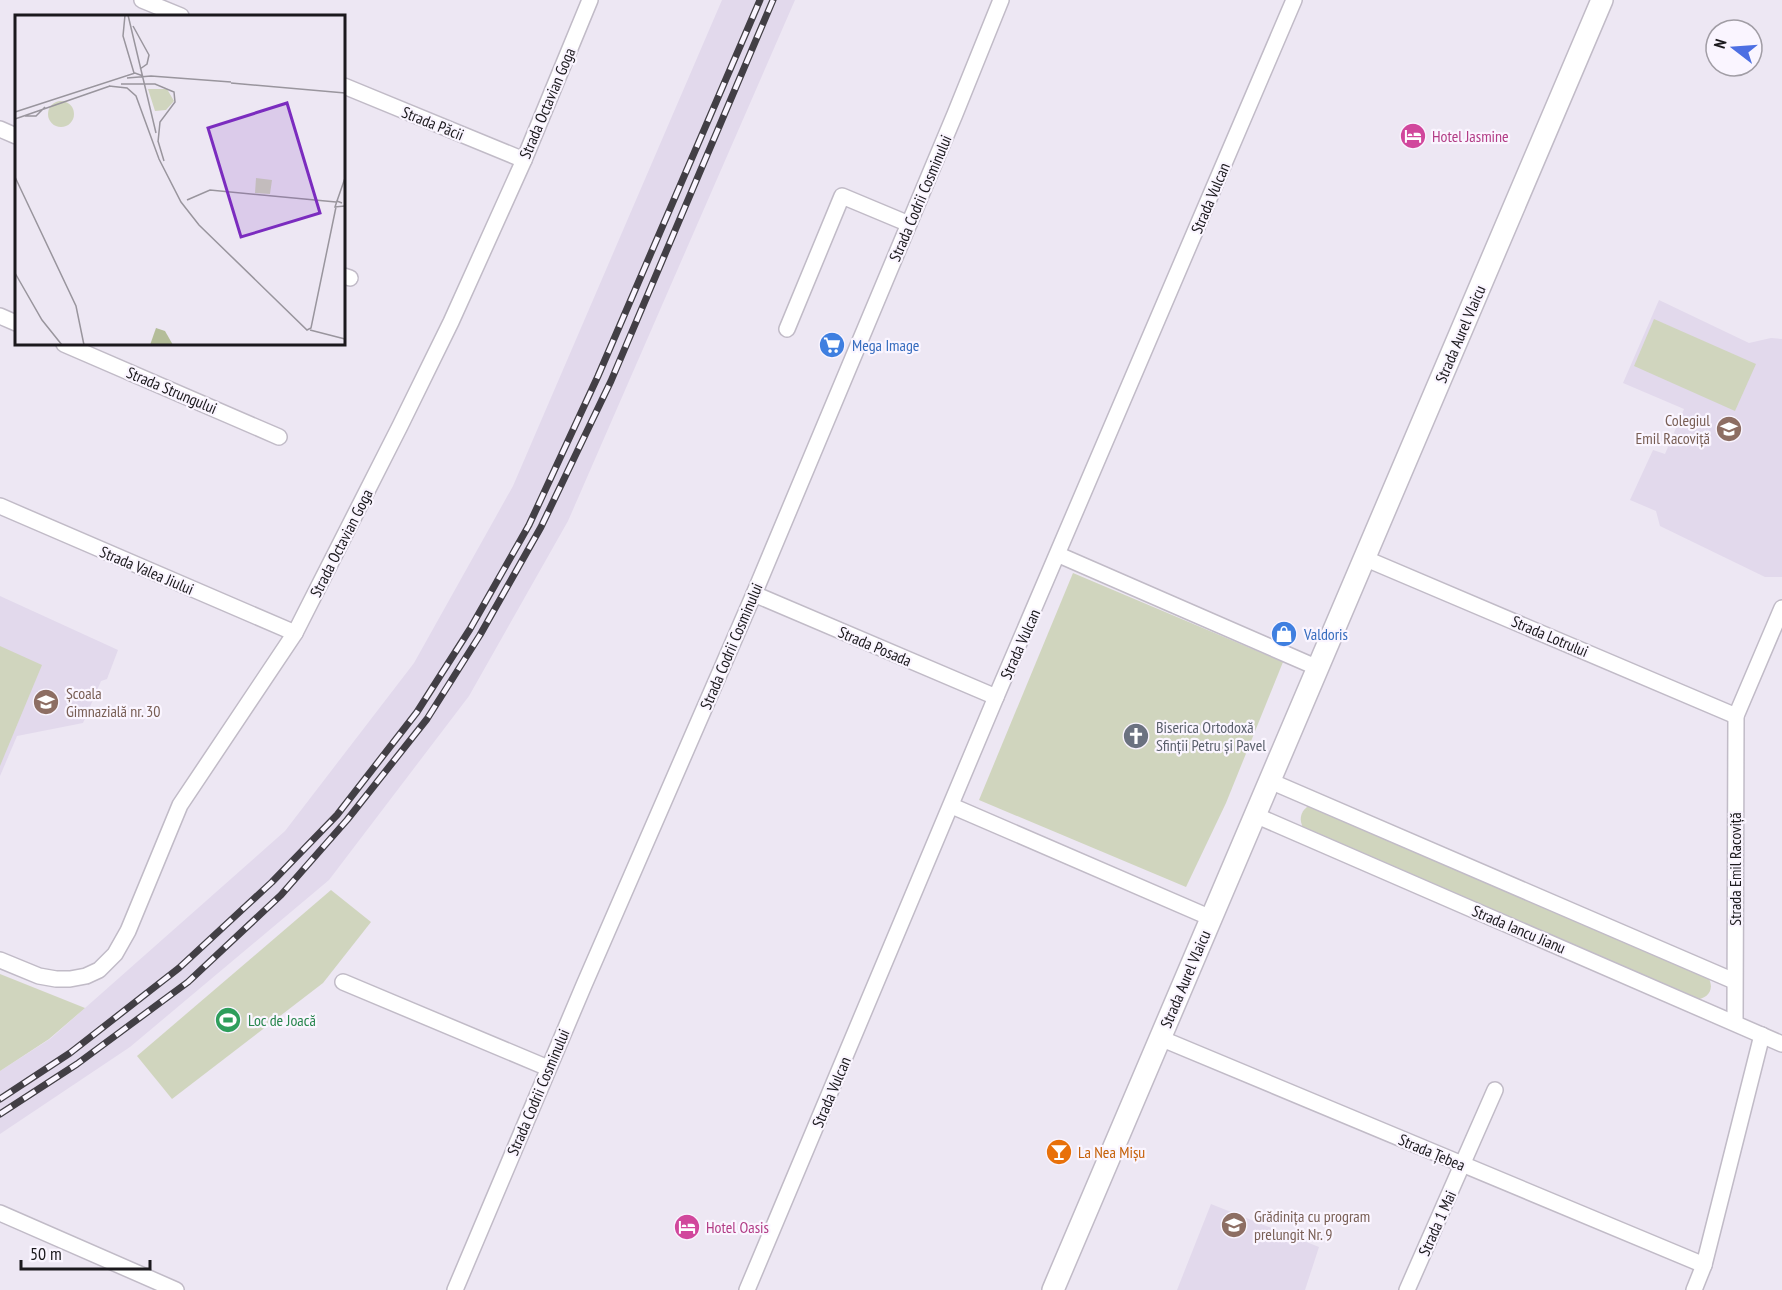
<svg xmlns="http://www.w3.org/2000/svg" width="1782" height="1290" viewBox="0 0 1782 1290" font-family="'PT Sans Narrow',sans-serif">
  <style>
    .built { fill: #e2d9ec }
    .green { fill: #d0d5be }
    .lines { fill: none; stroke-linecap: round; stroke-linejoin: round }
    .minor-casing { stroke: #c1bbc7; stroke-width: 18 }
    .secondary-casing { stroke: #c1bbc7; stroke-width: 24 }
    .minor { stroke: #fff; stroke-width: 15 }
    .secondary { stroke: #fff; stroke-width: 21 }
    .rail-casing { stroke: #423f45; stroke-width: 7 }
    .rail { stroke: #faf5ff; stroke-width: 4.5; stroke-dasharray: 14; stroke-linecap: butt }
    .labels { text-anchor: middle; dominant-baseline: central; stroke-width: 4.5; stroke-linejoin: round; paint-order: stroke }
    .street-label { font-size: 16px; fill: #1b191d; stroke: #faf5ff }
    .hotel-label { font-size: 16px; fill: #b23c85; stroke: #faf5ff; text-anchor: start }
    .shop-label { font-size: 16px; fill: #366cbe; stroke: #faf5ff; text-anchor: start }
    .education-label { font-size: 16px; fill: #785e54; stroke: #faf5ff; text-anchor: start }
    .worship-label { font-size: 16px; fill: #5b616d; stroke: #faf5ff; text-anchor: start }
    .leisure-label { font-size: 16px; fill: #27864d; stroke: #faf5ff; text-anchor: start }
    .food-label { font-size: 16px; fill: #c56008; stroke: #faf5ff; text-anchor: start }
    .inset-road { fill: none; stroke: #99959d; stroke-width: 1.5 }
    .view { fill: #7b2cbf; fill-opacity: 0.15; stroke: #7b2cbf; stroke-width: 3 }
    .inset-edge { fill: none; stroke: #1b191d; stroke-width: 3 }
  </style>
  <rect width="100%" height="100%" fill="#ede7f3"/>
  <!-- built -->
  <g class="built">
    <path d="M722 0H795L568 521 469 696 329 880 130 1047 0 1134V1071L50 1039 285 831 414 663 513 486Z"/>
    <path d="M1659 300 1749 343 1771 338 1782 339V577H1765L1660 526 1656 511 1630 500 1653 450 1665 454 1684 409 1623 383Z"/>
    <path d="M0 596 118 650 107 679 101 681 83 723 17 736 0 776Z"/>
    <path d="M1211 1204 1319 1247 1305 1290H1177Z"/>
  </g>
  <!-- green -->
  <g class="green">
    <path d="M1654 319 1756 364 1735 411 1634 366Z"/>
    <path d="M1073 573 1283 662 1226 803 1186 887 979 800Z"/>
    <path d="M0 646 42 665 0 766Z"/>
    <path d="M1310 805 1706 974C1716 987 1710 999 1694 1000L1306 831C1298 823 1299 811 1310 805Z"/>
    <path d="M331 890 371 922 323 983 172 1099 137 1056Z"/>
    <path d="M0 974 85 1008 49 1039 0 1071Z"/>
  </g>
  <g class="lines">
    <!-- minor casing -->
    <g class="minor-casing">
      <g id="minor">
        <path d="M142 0 181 16"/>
        <path d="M344 86 524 160"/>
        <path d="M0 129 16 136"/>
        <path d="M344 276 350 278"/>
        <path d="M0 316 16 323"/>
        <path d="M787 329 842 196 909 224"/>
        <path d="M64 344 279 437"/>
        <path d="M0 506 295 633"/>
        <path d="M1059 555 1318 668"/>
        <path d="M1364 558 1736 716"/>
        <path d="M754 594 996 697"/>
        <path d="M1270 781 1734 981"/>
        <path d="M952 806 1211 918"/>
        <path d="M1255 815 1782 1044"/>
        <path d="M0 960 39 976 56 979H70L86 976 99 970 115 954 128 931 180 805 295 633 400 426 451 322 524 160 590 0"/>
        <path d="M343 982 548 1068"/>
        <path d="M1735 1022 1736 716 1782 608"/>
        <path d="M1160 1038 1704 1265"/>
        <path d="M0 1213 176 1290"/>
        <path d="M455 1290 584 985 754 594 955 114 1001 0"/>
        <path d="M747 1290 996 697 1294 0"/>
        <path d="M1407 1290 1495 1090"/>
        <path d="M1694 1290 1704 1265 1762 1035"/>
      </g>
    </g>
    <!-- secondary casing -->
    <g class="secondary-casing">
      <path id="secondary" d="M1053 1290 1602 0"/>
    </g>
    <!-- minor -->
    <use href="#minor" class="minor"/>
    <!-- secondary -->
    <use href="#secondary" class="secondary"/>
    <!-- rail casing -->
    <g class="rail-casing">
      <g id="rail">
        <path d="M0 1099 70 1053 179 968 272 882 337 815 417 712 470 629 529 525 598 376 760 0"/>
        <path d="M0 1114 77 1064 188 982 281 895 347 820 427 719 480 635 541 527 611 381 773 0"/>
      </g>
    </g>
    <!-- rail -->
    <use href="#rail" class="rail"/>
  </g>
  <!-- icons -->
  <defs>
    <g id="hotel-disc" transform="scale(1.35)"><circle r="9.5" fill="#d1479c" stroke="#faf5ff"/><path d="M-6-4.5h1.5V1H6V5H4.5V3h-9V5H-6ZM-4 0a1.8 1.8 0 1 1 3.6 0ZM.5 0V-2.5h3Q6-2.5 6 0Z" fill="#fff"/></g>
    <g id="supermarket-disc" transform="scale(1.35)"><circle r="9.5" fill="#3f7fe0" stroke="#faf5ff"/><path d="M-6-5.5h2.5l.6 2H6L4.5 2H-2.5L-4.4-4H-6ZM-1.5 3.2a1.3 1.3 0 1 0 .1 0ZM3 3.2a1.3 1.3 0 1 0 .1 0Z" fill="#fff"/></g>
    <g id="university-disc" transform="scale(1.35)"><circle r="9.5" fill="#8d6e63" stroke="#faf5ff"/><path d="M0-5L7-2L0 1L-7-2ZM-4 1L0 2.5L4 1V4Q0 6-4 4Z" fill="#fff"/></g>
    <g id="shop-disc" transform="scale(1.35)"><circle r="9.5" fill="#3f7fe0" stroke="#faf5ff"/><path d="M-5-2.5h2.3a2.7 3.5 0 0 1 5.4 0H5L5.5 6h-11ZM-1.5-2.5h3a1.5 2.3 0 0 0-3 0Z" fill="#fff"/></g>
    <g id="school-disc" transform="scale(1.35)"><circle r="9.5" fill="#8d6e63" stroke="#faf5ff"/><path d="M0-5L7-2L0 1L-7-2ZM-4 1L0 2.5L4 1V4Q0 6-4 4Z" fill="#fff"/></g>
    <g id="church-disc" transform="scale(1.35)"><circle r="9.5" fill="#6b7280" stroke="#faf5ff"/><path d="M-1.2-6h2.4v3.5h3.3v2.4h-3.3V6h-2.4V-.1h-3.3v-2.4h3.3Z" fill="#fff"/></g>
    <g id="stadium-disc" transform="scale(1.35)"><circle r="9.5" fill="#2e9e5b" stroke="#faf5ff"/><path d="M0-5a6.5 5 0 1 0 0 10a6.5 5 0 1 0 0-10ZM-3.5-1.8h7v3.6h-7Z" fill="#fff"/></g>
    <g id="bar-disc" transform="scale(1.35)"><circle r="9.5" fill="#e8710a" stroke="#faf5ff"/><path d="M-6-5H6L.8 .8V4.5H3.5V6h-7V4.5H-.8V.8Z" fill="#fff"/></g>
  </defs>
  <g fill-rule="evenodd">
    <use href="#hotel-disc" x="1413" y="136"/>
    <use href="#supermarket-disc" x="832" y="345"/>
    <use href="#university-disc" x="1729" y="429"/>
    <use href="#shop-disc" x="1284" y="634"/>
    <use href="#school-disc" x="46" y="702"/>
    <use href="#church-disc" x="1136" y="736"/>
    <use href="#stadium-disc" x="228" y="1020"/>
    <use href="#bar-disc" x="1059" y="1152"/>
    <use href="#school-disc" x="1234" y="1225"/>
    <use href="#hotel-disc" x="687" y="1227"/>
  </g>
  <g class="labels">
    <!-- street labels -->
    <g class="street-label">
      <text transform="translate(547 103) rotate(-67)">Strada Octavian Goga</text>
      <text transform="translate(433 123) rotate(22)">Strada Păcii</text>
      <text transform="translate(920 198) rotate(-67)">Strada Codrii Cosminului</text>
      <text transform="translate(1210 198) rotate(-67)">Strada Vulcan</text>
      <text transform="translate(1460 334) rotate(-67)">Strada Aurel Vlaicu</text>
      <text transform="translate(172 390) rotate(23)">Strada Strungului</text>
      <text transform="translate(341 543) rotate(-63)">Strada Octavian Goga</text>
      <text transform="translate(147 570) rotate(23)">Strada Valea Jiului</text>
      <text transform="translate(1550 636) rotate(23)">Strada Lotrului</text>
      <text transform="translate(1020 644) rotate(-66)">Strada Vulcan</text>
      <text transform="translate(731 646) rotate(-67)">Strada Codrii Cosminului</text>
      <text transform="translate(875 646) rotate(23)">Strada Posada</text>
      <text transform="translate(1735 869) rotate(-90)">Strada Emil Racoviță</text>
      <text transform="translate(1519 929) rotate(23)">Strada Iancu Jianu</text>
      <text transform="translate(1185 979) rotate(-67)">Strada Aurel Vlaicu</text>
      <text transform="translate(538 1092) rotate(-67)">Strada Codrii Cosminului</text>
      <text transform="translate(831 1092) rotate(-67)">Strada Vulcan</text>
      <text transform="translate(1432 1152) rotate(23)">Strada Țebea</text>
      <text transform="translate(1437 1223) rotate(-66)">Strada 1 Mai</text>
    </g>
    <!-- hotel labels -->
    <g class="hotel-label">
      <text x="1432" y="136">Hotel Jasmine</text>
      <text x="706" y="1227">Hotel Oasis</text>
    </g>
    <!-- shop labels -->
    <g class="shop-label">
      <text x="852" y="345">Mega Image</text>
      <text x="1304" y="634">Valdoris</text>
    </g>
    <!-- education labels -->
    <g class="education-label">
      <text x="1710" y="420" text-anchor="end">Colegiul<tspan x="1710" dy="18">Emil Racoviță</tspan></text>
      <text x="66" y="693">Școala<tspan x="66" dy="18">Gimnazială nr. 30</tspan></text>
      <text x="1254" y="1216">Grădinița cu program<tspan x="1254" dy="18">prelungit Nr. 9</tspan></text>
    </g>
    <!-- worship labels -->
    <g class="worship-label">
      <text x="1156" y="727">Biserica Ortodoxă<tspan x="1156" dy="18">Sfinții Petru și Pavel</tspan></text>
    </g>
    <!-- leisure labels -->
    <g class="leisure-label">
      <text x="248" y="1020">Loc de Joacă</text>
    </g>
    <!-- food labels -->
    <g class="food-label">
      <text x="1078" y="1152">La Nea Mișu</text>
    </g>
  </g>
  <!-- overview -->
  <g transform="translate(15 15)">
    <rect width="330" height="330" fill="#ede7f3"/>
    <path d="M133 74H152L159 86 151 95 140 96ZM33 99a13 13 0 1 1 26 0a13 13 0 1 1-26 0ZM241 163 257 165 255 179 240 178Z" fill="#d0d5be"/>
    <path d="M141 313 150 316 158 330H135Z" fill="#b4bd99"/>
    <path class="inset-road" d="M110 0 108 21 119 58M113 0 141 118M118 11 134 40 132 49 125 54M112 63 136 61 216 67M216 68 330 78M106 69H140L159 77 160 87 145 107 143 127M94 71 112 73 121 81 144 144 166 187 184 210 292 315 296 313 321 192M0 97 120 58 128 61M10 101H21L30 92M0 104 95 71M143 126 149 146M0 162 61 291 69 330M172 185 195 175 321 187M322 186 330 163M327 188 322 186 320 192 330 191M0 258 27 305 47 330M295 315 330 324"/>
    <path class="view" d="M272 88 305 198 226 222 193 113Z"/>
    <rect width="330" height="330" class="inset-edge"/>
  </g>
  <!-- north arrow -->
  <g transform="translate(1734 48) rotate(287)"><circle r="28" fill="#faf5ff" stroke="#a19da5" stroke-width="1.5"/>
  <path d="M0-4.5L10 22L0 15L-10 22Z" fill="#4d6fe3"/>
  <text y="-9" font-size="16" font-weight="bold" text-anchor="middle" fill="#1b191d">N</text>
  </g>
  <!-- scale -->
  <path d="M21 1260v9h129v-9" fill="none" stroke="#1b191d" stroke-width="3"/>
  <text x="30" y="1260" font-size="18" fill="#1b191d" stroke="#faf5ff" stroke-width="4.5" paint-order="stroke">50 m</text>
</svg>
